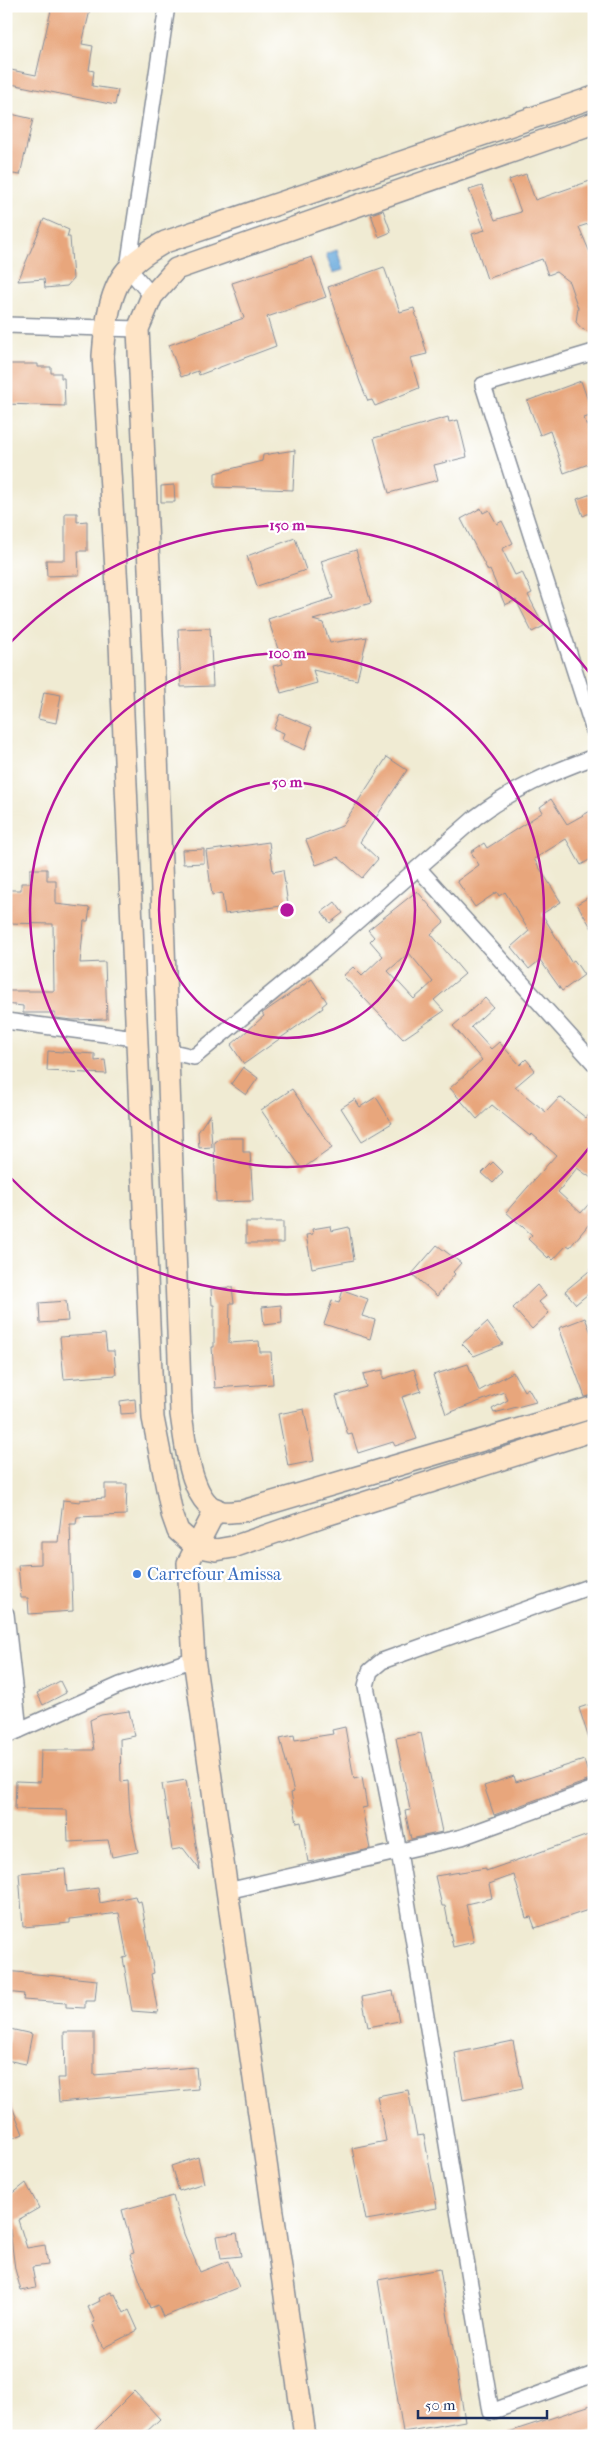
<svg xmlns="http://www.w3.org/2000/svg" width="600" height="2442" viewBox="0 0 600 2442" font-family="'IM FELL French Canon',serif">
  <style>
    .water { fill: #68a9dc; stroke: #426c9d }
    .building { fill: #e8a67c; fill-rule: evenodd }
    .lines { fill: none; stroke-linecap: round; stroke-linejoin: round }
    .street-casing { stroke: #868d98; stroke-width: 18 }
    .secondary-casing { stroke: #868d98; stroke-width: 24 }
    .street { stroke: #fff; stroke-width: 15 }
    .secondary { stroke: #fee4c6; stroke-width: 21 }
    .ring { fill: none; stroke: #b5179e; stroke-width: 2.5 }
    .shop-dot { fill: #3f7fe0; stroke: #fff; stroke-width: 2 }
    .labels { text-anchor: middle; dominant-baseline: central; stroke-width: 4.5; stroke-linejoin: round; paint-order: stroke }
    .shop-label { font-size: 18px; fill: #366cbe; stroke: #fff; text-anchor: start }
    .centre { fill: #b5179e; stroke: #fff; stroke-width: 2.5 }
    .ring-label { font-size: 15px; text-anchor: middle; font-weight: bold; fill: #b5179e; stroke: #fff; stroke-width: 4.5; stroke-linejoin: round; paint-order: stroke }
  </style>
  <rect width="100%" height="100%" fill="#fff"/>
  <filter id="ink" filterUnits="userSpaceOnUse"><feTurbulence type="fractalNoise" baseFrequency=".02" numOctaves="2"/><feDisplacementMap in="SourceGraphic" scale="10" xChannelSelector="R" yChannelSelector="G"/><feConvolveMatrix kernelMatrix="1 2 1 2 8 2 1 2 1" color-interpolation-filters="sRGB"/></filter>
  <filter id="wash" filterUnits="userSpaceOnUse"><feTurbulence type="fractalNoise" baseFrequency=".0096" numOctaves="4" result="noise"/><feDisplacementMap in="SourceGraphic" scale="20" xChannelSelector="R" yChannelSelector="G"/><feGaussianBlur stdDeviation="1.12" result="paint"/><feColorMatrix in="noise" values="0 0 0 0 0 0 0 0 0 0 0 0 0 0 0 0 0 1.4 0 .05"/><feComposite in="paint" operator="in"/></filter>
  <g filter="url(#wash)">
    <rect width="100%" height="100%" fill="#f0ebd3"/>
    <!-- water -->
    <path class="water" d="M337 250 343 270 333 273 326 254Z"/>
    <g id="blocks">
      <!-- building -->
      <g class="building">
        <path d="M52 6H91L82 44 93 46 89 70 94 71 92 86 118 90 115 105 6 83V69L36 75Z"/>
        <path d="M11 114 33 119 20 175 6 173V132Z"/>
        <path d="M526 174 535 200 590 181 594 192V222L579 227 594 262V334L582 329 576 322 578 308 569 282 556 272 548 275 542 259 487 279 472 234 485 230 469 190 482 186 495 220 521 212 509 180Z"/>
        <path d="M383 210 391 232 379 237 371 214Z"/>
        <path d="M44 219 69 230 67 237H70L73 279 67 286 45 288 44 279 18 281Z"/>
        <path d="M312 257 326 297 267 317 276 346 199 375 198 371 181 377 169 345 244 318 232 283Z"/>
        <path d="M384 267 400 312 414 308 427 354 410 358 419 388 375 406 372 400 368 401 360 382 328 287Z"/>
        <path d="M6 364H38V367H51V373H61V378H64L65 406 6 404Z"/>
        <path d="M581 381 593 415 584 418 594 445V462L564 473 550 431 540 435 527 401Z"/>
        <path d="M448 417 449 422 458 420 467 457 434 465 438 480 389 493 374 438Z"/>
        <path d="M295 450 293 490 215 487V473L262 461 263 455Z"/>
        <path d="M174 485 175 502H161V486Z"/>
        <path d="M594 493V511L583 516 577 499Z"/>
        <path d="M481 508 483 513 489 510 497 524 502 521 513 543 502 549 515 575 522 572 532 593 528 595 544 626 532 632 516 600 505 605 490 570 488 571 461 519Z"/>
        <path d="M65 513H77V522L87 521V551H78L79 575 47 576 46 560H65Z"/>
        <path d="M295 538 306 570 257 586 247 556Z"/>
        <path d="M356 550 371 603 313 620 323 623 330 643 367 637 357 680 313 670 317 683 281 693 273 666 283 664 268 619 333 598 321 561Z"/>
        <path d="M210 628 213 686 181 687 178 629Z"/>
        <path d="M44 692 61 695 56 723 38 719Z"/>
        <path d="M280 714 312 727 305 750 282 740 284 733 274 729Z"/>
        <path d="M387 757 407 770 360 842 378 859 362 878 338 857 316 865 306 840 342 826Z"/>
        <path d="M551 799 567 824 594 809V857L581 865 566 839 534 859 561 902 542 914 571 962 574 960 584 975 562 991 540 960 529 969 511 947 529 931 505 892 499 896 497 892 475 907 457 881 479 865 471 852 484 843 487 848 543 812 540 807Z"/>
        <path d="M269 842 273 872 283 870 288 905 225 914 222 893 212 895 206 851Z"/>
        <path d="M204 849V863L183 864 182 850Z"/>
        <path d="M30 869H47V880H56V904L90 908 88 921H84L80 963 105 962 107 1019 73 1020 55 1018V1013H23V1006L6 1004V991H54L53 924 6 923V890H21V883H30Z"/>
        <path d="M417 891 444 922 431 934 465 974 434 1000 444 1011 403 1039 343 976 353 967 362 976 383 956 370 941 374 937 368 930ZM409 953 433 982 414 999 388 971Z"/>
        <path d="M594 894V932L577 904Z"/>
        <path d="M335 902 343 913 330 923 322 912Z"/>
        <path d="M312 979 327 1002 322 1006 323 1008 244 1064 231 1045 264 1016 262 1013 264 1012Z"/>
        <path d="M485 998 493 1007 471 1027 491 1049 499 1042 520 1065 526 1059 535 1070 515 1087 546 1112 560 1097 586 1118 594 1109V1180L577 1168 558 1192 581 1213 594 1198V1218L570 1247 567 1245 553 1260 549 1256 548 1258 528 1239 532 1235 506 1212 556 1155 532 1134 530 1136 492 1105 477 1119 450 1088 482 1060 453 1026Z"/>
        <path d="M48 1051 95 1054V1061L105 1060 107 1074 47 1071Z"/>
        <path d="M243 1067 258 1078 246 1095 231 1084Z"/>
        <path d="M292 1089 332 1148 302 1169 261 1110Z"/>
        <path d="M376 1097 392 1123 362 1141 341 1108 355 1099 360 1107Z"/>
        <path d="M210 1114 212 1147 199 1148 198 1132Z"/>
        <path d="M220 1138H243V1152H250L253 1201 216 1202 214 1142Z"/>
        <path d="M493 1162 503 1172 493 1183 482 1173Z"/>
        <rect x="246" y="1222" width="37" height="21"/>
        <path d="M330 1226 331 1231 349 1227 354 1260 312 1268 306 1235 313 1234 312 1229Z"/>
        <path d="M437 1245 461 1263 453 1272 455 1274 437 1296 412 1274Z"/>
        <path d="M594 1267V1289L576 1304 565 1291Z"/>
        <path d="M537 1285 546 1296 539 1302 549 1313 532 1329 513 1308Z"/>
        <path d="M232 1287 234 1303H230L229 1343 259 1341 260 1352H271L273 1384 215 1388 212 1347H214V1305H212L211 1289Z"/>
        <path d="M343 1290 368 1299 362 1316 375 1320 370 1339 324 1324 332 1301 339 1303Z"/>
        <path d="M66 1301 68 1321 40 1323 39 1303Z"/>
        <path d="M281 1305 282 1323 264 1325 262 1307Z"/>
        <path d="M585 1318 594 1340V1395L585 1397 559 1328Z"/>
        <path d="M487 1322 503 1344 474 1356 462 1344Z"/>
        <path d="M105 1334 107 1351H114L116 1375 64 1379 60 1337Z"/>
        <path d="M468 1364 479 1391 513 1372 524 1391 528 1388 536 1402 494 1413 492 1409 508 1400 504 1392 446 1414 433 1375Z"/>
        <path d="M414 1369 421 1391 402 1397 417 1439 395 1446 393 1442 358 1453 352 1434 348 1435 336 1396 366 1387 363 1374 383 1370V1379Z"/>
        <path d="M135 1399 136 1413 121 1414 120 1401Z"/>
        <path d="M304 1409 314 1461 288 1466 278 1414Z"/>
        <path d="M105 1484H127L126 1515 77 1517 76 1524H70L73 1611 29 1614 28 1598H21L18 1565 41 1564V1542H58L63 1500 80 1502V1500L105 1498Z"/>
        <path d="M60 1681 66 1693 43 1705 37 1693Z"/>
        <path d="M594 1703V1745H591L579 1708Z"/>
        <path d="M129 1711 135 1736 120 1739 121 1782 128 1781 130 1814 138 1852 112 1857 108 1840 68 1842 67 1810 15 1809 16 1781 40 1782 41 1750H94L90 1720 101 1715Z"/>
        <path d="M345 1727 354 1779 362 1777 367 1807 362 1808 370 1849 308 1862 301 1822 297 1823 291 1793 294 1792 280 1738 294 1735 295 1740 333 1734 332 1730Z"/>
        <path d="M421 1733 442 1832 411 1839 405 1811 410 1810 396 1738Z"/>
        <path d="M584 1760 590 1780 494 1815 484 1786 514 1776 516 1782Z"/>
        <path d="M186 1780 200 1870 183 1848 172 1850 162 1784Z"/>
        <path d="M594 1833V1908L535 1928 531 1917 526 1918 514 1875 489 1884 492 1898 466 1904 474 1942 453 1947 445 1906H442L435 1876 486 1868V1871Z"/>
        <path d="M65 1869 67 1892 98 1888 100 1903 135 1896 137 1902 141 1901 154 1973 151 1974 158 2013 132 2011 123 1958 127 1957 119 1913 70 1919V1923L23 1927 19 1873Z"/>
        <path d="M6 1971 97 1980 95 2001H85V2008L66 2007V2003L23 2000 24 1994 6 1992Z"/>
        <path d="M393 1991 399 2021 368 2027 362 1997Z"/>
        <path d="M10 2029 32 2034 26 2064 6 2060Z"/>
        <path d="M64 2032H94V2075L196 2067 198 2089 59 2102 57 2078H65Z"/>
        <path d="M513 2041 523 2088 463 2100 455 2053Z"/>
        <path d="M408 2090 417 2136 424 2135 437 2208 366 2220 352 2148 386 2141 377 2096Z"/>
        <path d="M7 2094 23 2134 13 2138 6 2134Z"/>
        <path d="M198 2157 204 2183 179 2191 171 2166Z"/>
        <path d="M26 2183 39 2208 18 2220 27 2248 45 2245 48 2265 32 2267 36 2288 21 2291 15 2269 6 2199Z"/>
        <path d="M173 2196 184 2234 200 2272 228 2261 239 2287 163 2317 158 2305 150 2308 130 2254 134 2253 122 2210Z"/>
        <path d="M237 2233 241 2256 221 2258 217 2236Z"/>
        <path d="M440 2269 465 2421 403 2432 378 2280Z"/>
        <path d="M111 2292 113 2295 115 2294 124 2313 129 2310 138 2330 103 2348 92 2323 95 2322 88 2307 100 2301 99 2298Z"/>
        <path d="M134 2391 160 2419 142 2436H89Z"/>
        <path d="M594 2404V2431L580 2436H507L506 2433Z"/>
      </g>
    </g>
  </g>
  <g filter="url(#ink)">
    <use href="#blocks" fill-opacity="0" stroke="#868d98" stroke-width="1"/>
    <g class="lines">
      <!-- street casing -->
      <g class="street-casing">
        <g id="street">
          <path d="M152 296 128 268 167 6"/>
          <path d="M6 325 138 329"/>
          <path d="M594 352 483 385 594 731"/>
          <path d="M418 868 594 1063"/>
          <path d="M6 1021 135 1038"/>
          <path d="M168 1051 194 1057 323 951 476 817C513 789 550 773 594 757"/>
          <path d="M594 1585 382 1661 370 1671 366 1686 399 1852 491 2412 594 2374"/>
          <path d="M6 1614 19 1730"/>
          <path d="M6 1736 120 1685 194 1659"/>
          <path d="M227 1891 462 1837 594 1789"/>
        </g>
      </g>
      <!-- secondary casing -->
      <g class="secondary-casing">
        <g id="secondary">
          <path d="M594 97 165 242C153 249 140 256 130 267 109 287 105 329 103 356L119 620 153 1418 172 1514 178 1531 195 1546 216 1550 233 1547 323 1516 594 1430"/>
          <path d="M594 123 176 269 152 296 138 329 155 699 181 1414C185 1439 190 1508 223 1512 229 1513 237 1511 243 1511L594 1407"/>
          <path d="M216 1509 188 1563 194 1659 305 2436"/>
        </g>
      </g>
      <!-- street -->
      <use href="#street" class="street"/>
      <!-- secondary -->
      <use href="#secondary" class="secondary"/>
    </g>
  </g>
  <!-- distance rings -->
  <g class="ring">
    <circle cx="287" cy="910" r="128"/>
    <circle cx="287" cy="910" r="257"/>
    <path d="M592 1144A385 385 0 0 1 8 1175M8 645A385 385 0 0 1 592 676"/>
  </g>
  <!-- markers -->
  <circle class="shop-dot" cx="137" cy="1574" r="5"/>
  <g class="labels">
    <!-- shop labels -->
    <g class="shop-label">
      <text x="147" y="1574">Carrefour Amissa</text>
    </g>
  </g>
  <circle cx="287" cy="910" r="8" class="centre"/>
  <g class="ring-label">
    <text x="287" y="530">150 m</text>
    <text x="287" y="658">100 m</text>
    <text x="287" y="787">50 m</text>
  </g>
  <!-- margin -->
  <rect width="600" height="2442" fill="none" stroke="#fff" stroke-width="25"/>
  <!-- scale -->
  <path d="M418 2410v8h129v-8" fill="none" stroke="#1b2f5e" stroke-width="2.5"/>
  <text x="425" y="2410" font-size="15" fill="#1b2f5e" stroke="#ffffff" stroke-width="4" paint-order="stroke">50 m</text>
</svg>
